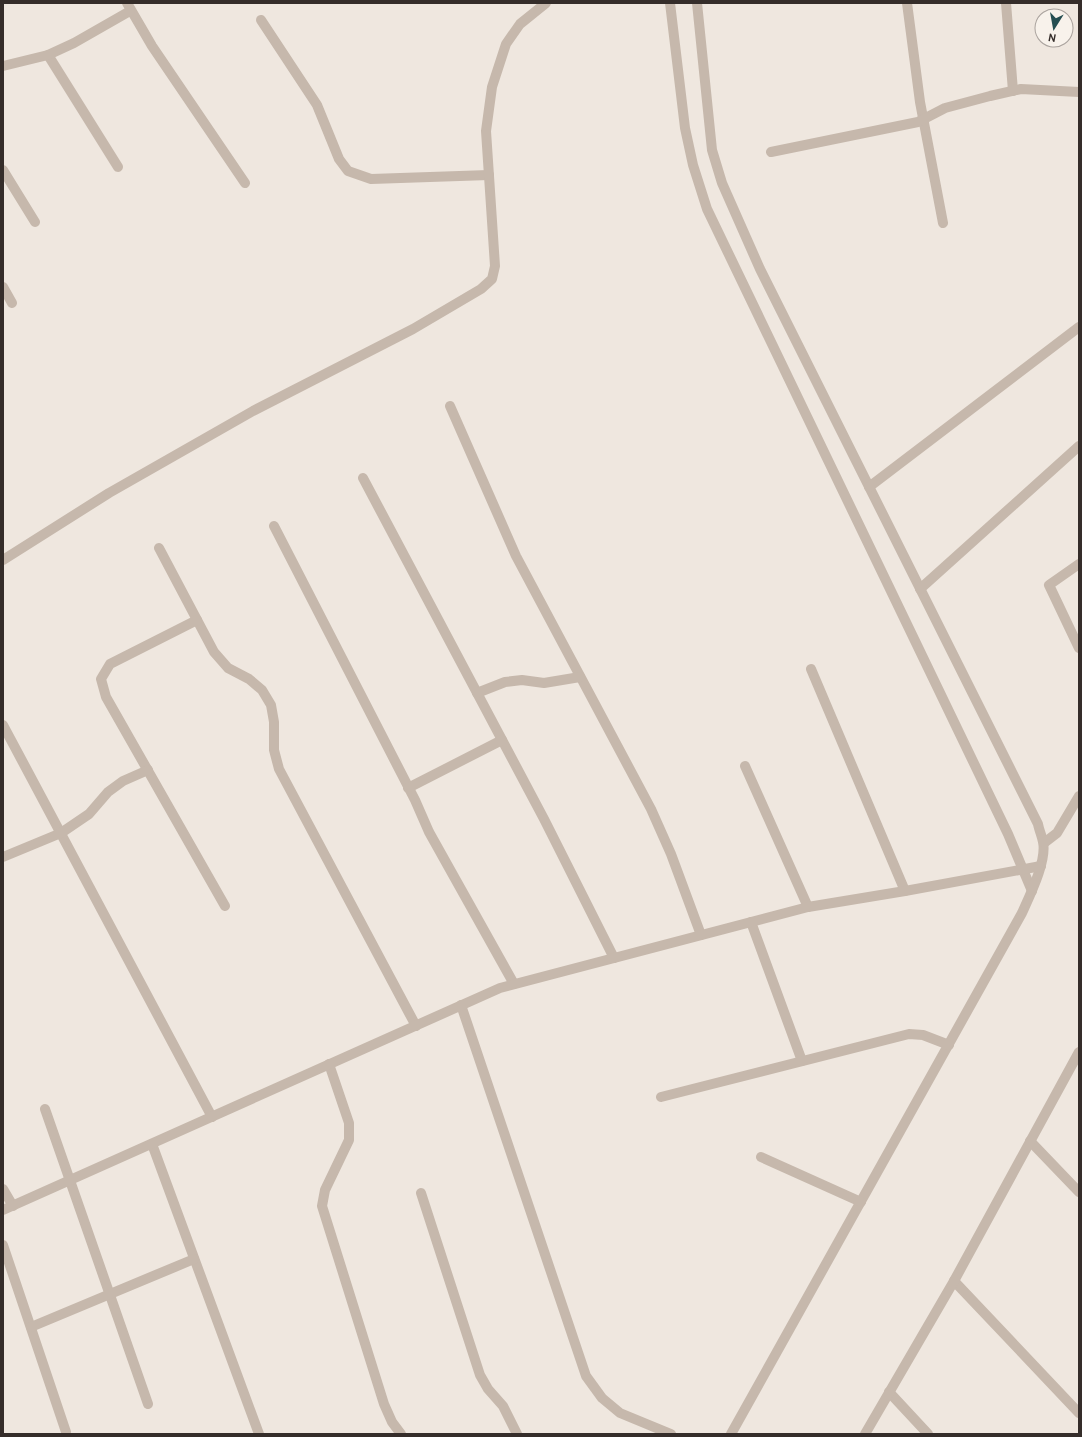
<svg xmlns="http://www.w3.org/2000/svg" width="1082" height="1437" viewBox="0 0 1082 1437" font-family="Overpass,sans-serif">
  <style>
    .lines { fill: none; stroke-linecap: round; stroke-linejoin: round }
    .minor { stroke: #c6b8ac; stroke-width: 10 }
  </style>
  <rect width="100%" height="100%" fill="#efe7df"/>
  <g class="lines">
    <!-- minor -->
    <g class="minor">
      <path d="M127 3 152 46 245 183"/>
      <path d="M670 3 685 128 693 165 707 209 1008 834 1032 891"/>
      <path d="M697 3 712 150 722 183 760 269 1038 824C1039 830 1042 836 1043 842 1047 861 1030 895 1022 913L731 1434"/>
      <path d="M907 3 920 102 943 223"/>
      <path d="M1006 3 1013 91"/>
      <path d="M261 20 317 105 339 159 348 171 371 179 489 175"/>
      <path d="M48 55 118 167"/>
      <path d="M3 66 48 55 74 43 130 11"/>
      <path d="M771 152 918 122 945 108 990 96 1021 89 1079 92"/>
      <path d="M3 170 35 222"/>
      <path d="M3 287 12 303"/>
      <path d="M450 406 516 556 651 809 671 854 701 935"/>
      <path d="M363 478 544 819 614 958"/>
      <path d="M869 487 1079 327"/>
      <path d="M274 526 415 800 429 832 514 984"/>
      <path d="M159 548 214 652 228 668 249 679 262 690 271 705 274 722V750L279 769 416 1026"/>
      <path d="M3 560 109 493 253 411 413 329 481 289 492 279 495 266 486 131 492 87 506 44 520 24 546 3"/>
      <path d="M1079 564 1049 585 1079 648"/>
      <path d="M920 589 1079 446"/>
      <path d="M197 620 110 664 101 679 106 697 225 906"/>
      <path d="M811 669 905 891"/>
      <path d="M477 693 505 682 522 680 544 683 580 677"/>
      <path d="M3 725 212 1117"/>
      <path d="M745 766 808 907"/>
      <path d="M408 788 502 740"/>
      <path d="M1044 843 1057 833 1079 796"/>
      <path d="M3 857 61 833 89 814 108 792 123 781 148 770"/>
      <path d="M751 922 802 1061"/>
      <path d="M461 1005 586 1376 602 1398 620 1413 671 1434"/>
      <path d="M329 1064 349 1123V1140L325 1190 322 1206 384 1404 392 1422 401 1434"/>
      <path d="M661 1097 909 1034 923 1035 949 1045"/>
      <path d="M45 1109 148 1404"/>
      <path d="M1030 1141 1079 1192"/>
      <path d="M152 1144 259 1434"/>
      <path d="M761 1157 861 1202"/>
      <path d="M3 1189 13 1206"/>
      <path d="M421 1193 480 1375 488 1389 503 1406 517 1434"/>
      <path d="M3 1210 500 988 808 907 905 891 1041 866"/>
      <path d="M3 1245 66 1432"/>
      <path d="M954 1281 1079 1413"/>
      <path d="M31 1327 194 1259"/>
      <path d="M889 1392 928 1434"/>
      <path d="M865 1434 954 1281 1079 1052"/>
    </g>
  </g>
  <!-- border -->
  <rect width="1082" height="1437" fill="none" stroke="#352d2a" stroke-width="8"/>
  <!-- north arrow -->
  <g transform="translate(1054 28) rotate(191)"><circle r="19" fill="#f8f2eb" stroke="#aaa39e"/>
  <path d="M0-3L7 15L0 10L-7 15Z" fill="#254e51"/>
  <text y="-6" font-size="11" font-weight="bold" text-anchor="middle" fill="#352d2a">N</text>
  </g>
</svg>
